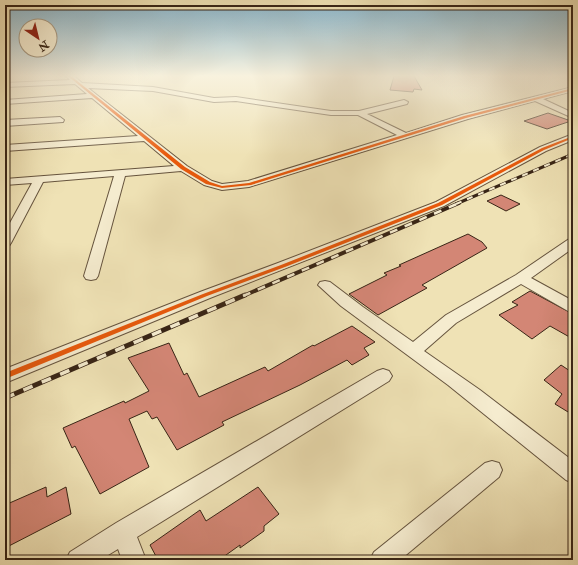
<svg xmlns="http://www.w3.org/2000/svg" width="578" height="565" viewBox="0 0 578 565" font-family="'IM FELL Double Pica',serif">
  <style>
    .building { fill: #d38675; stroke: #382516 }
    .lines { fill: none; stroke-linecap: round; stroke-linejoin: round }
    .minor-casing { stroke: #66543e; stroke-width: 2 }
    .minor { fill: #f5eccf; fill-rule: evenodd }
    .rail-far2-casing { stroke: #382516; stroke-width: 3 }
    .rail-far1-casing { stroke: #382516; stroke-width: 4 }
    .rail-casing { stroke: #382516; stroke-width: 5 }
    .rail-far2 { stroke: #f5eccf; stroke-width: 2; stroke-dasharray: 6; stroke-linecap: butt }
    .rail-far1 { stroke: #f5eccf; stroke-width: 2.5; stroke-dasharray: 8; stroke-linecap: butt }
    .rail { stroke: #f5eccf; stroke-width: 3.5; stroke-dasharray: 10; stroke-linecap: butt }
    .cycleway-casing { stroke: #f5eccf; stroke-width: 2 }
    .cycleway { fill: #e8590c; fill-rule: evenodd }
  </style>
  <rect width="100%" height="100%" fill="#efe2b5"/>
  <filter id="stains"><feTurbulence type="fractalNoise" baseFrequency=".005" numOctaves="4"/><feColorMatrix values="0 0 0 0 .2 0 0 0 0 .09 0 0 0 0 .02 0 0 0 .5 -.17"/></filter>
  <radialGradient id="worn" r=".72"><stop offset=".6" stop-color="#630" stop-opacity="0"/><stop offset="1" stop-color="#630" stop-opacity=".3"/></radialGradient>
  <!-- building -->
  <g class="building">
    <path d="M394 76H414L422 90 414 89 413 92 390 90Z"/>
    <path d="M548 113 571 121 547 129 524 121Z"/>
    <path d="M501 195 520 204 506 211 487 201Z"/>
    <path d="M468 234 482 242 487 248 422 285 427 288 378 315 349 294 387 275 384 273 401 266 399 265Z"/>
    <path d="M530 291 573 314V339L550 326 532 339 499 315 518 305 512 302Z"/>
    <path d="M352 326 375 342 364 348 369 355 352 365 347 360 300 385 222 422 224 425 177 450 157 417 152 419 147 411 129 419 149 467 100 494 75 446 72 448 63 428 124 401 125 403 149 391 128 358 169 343 184 375 187 373 199 397 265 367 268 371 313 345 314 346Z"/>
    <path d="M561 365 573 373V415L555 404 562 394 544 380Z"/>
    <path d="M46 487 47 497 66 487 71 514 5 548V505Z"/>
    <path d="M258 487 279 514 264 526V531L240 548V545L219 560H158L150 545 200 510 206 521Z"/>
  </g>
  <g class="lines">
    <!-- minor casing -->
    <g class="minor-casing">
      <g id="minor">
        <path d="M66 76H74L82 83 153 87 214 98 236 97 331 111H359L404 100 408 102 407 104 367 114 406 133 462 115 573 87V91L543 99 573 113V118L535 101 468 119 249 187 222 190 204 185 181 171 125 176 98 276 96 279 91 280 86 279 84 276 114 176 43 182 11 243 9 246 5 247V232L32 183 5 185V179L174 166 144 141 5 151V145L138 136 92 98 5 104V100L87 94 75 84 5 87V83L70 80ZM88 88 153 91 214 102 236 101 331 115H358L397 135 248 181 222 184 212 181 187 166Z"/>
        <path d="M60 117 64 120 63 122 5 126V120Z"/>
        <path d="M573 134V140L546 151 444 206 210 298 5 383V369L200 292 278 263 436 202 540 147Z"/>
        <path d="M573 238V248L531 278 573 301V312L568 311 521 284 456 323 424 351 480 390 573 461V483L566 480 448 385 341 306 318 285 320 282 325 281 330 282 363 307 413 342 446 315 516 275 569 239Z"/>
        <path d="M383 369 389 371 392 376 389 381 137 537 146 560H122L118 549 100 560H66L70 552 116 523 377 371Z"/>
        <path d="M492 461 499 463 502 470 499 477 400 560H370L374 552 485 463Z"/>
      </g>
    </g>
    <!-- minor -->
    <use href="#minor" class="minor"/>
    <!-- rail-far2 casing -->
    <g class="rail-far2-casing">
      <path id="rail-far2" d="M456 204 573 154"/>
    </g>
    <!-- rail-far1 casing -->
    <g class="rail-far1-casing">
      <path id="rail-far1" d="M243 296 459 203"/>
    </g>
    <!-- rail casing -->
    <g class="rail-casing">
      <path id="rail" d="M5 398 245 295"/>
    </g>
    <!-- rail-far2 -->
    <use href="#rail-far2" class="rail-far2"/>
    <!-- rail-far1 -->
    <use href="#rail-far1" class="rail-far1"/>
    <!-- rail -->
    <use href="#rail" class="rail"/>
    <!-- cycleway casing -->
    <g class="cycleway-casing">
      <g id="cycleway">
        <path d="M68 76H71L185 167 210 182 222 186 249 183 464 116 573 88V90L466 118 251 185 222 188 206 184 181 169Z"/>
        <path d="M573 136V138L544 150 442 205 285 267 207 296 5 379V373L203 294 281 265 438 203 542 148Z"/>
      </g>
    </g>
    <!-- cycleway -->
    <use href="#cycleway" class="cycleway"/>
  </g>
  <!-- sky -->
  <linearGradient id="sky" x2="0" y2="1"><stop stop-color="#89b8d0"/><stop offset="0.49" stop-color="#f8f2de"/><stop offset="1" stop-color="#f8f2de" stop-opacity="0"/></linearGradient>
  <rect width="578" height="155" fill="url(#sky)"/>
  <!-- margin -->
  <rect width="578" height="565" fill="none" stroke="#efe2b5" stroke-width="20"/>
  <rect x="6" y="6" width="566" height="553" fill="none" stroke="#382516" stroke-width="2"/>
  <rect x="10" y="10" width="558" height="545" fill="none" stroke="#382516"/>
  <!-- north arrow -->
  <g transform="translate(38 38) rotate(145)"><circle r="19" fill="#f5eccf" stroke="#a99c85"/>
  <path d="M0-3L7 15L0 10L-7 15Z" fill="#8f2418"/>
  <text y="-6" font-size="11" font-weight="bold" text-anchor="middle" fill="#382516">N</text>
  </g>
  <rect width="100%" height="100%" filter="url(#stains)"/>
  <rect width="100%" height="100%" fill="url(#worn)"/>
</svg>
